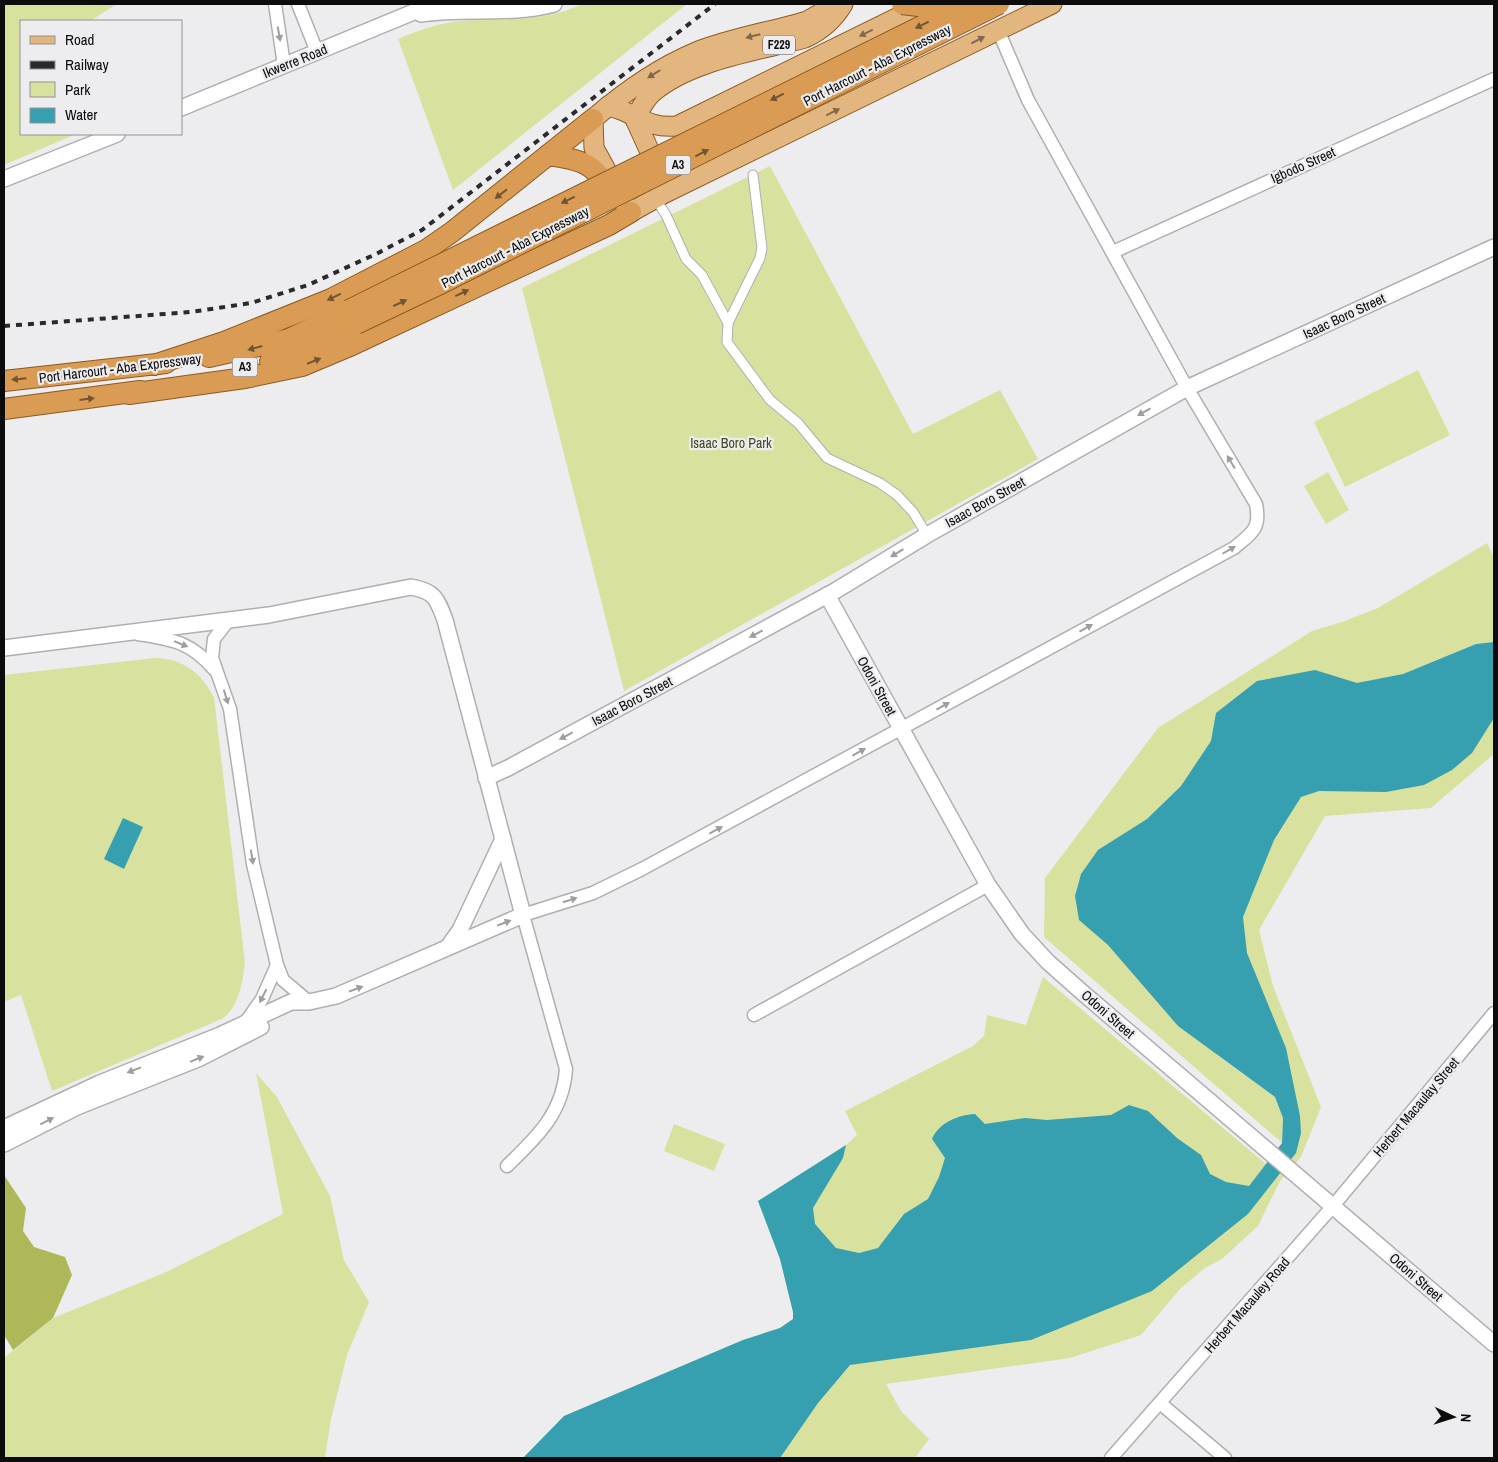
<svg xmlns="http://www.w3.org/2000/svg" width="1498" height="1462" viewBox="0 0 1498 1462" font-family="'Archivo Narrow',sans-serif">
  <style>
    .green { fill: #d9e19f }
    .forest { fill: #afb858 }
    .water { fill: #36a0b1 }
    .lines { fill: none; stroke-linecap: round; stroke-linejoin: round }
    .pedestrian-casing { stroke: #afafb2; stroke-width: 11 }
    .minor-casing { stroke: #afafb2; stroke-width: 15 }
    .tertiary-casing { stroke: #afafb2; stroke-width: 18 }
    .primary-casing { stroke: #8b5a1f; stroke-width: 21 }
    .trunk-casing { stroke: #8b5a1f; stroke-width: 22 }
    .pedestrian { stroke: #fff; stroke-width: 9 }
    .minor { stroke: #fff; stroke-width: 12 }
    .tertiary { stroke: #fff; stroke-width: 15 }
    .primary { stroke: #e3b57f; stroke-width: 19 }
    .trunk { stroke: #da9c54; stroke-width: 20 }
    .rail { stroke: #2a2a2c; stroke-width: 4; stroke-dasharray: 6 6; stroke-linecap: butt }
    .trunk-bridge-casing { stroke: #8b5a1f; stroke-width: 22; stroke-linecap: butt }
    .trunk-bridge { stroke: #da9c54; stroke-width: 20 }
    .oneway { fill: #735430 }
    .oneway2 { fill: #82694c }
    .oneway3 { fill: #9e9e9e }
    .labels { text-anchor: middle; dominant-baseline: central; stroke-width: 4.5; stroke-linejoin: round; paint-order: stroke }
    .shield { fill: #ededf0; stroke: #505051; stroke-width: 1 }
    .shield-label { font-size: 12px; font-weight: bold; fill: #0c0c0d }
    .street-label { font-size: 14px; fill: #0c0c0d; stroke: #ededf0 }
    .park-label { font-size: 14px; fill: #444820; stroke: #ededf0 }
  </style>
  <rect width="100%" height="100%" fill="#ededf0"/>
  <!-- green -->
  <g class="green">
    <path d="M4 4H117L90 21H21V134H76L4 165Z"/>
    <path d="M582 4H687L453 190 398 39C419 30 438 23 461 21 501 18 544 23 582 4Z"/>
    <path d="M770 166 913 434 1000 390 1038 459 624 691 522 288Z"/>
    <path d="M1418 370 1450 435 1345 487 1314 422Z"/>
    <path d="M1328 472 1349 510 1326 524 1304 486Z"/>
    <path d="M1487 543 1494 558V642L1476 644 1403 674 1262 743 1217 1055 1275 1097 1283 1118 1282 1143 1044 937 1045 878 1158 728 1312 631 1342 622 1378 608Z"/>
    <path d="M155 658C184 659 200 672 214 697L245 963C242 984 240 1003 224 1018L52 1091 21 995 4 1002V675Z"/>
    <path d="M1494 679V754L1431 808 1325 816 1259 930 1273 986 1321 1107 1301 1157 1280 1181 1258 1226 1222 1259 1205 1268 1181 1288 1141 1335 1070 1358 886 1384 901 1411 929 1439 915 1458H730L850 1365 895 1357 1152 1291 1301 1133 1184 867Z"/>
    <path d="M1043 977 1266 1164 1249 1186 523 1458 564 1416 743 1340 780 1328 793 1319V1312L780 1259 758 1201 846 1145 857 1135 845 1111 973 1046 984 1036 987 1015 1026 1025Z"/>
    <path d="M256 1073 277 1097 330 1196 344 1260 369 1302 347 1355 331 1419 325 1458H4V1358L53 1318 164 1273 283 1214Z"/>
    <path d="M674 1124 725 1144 714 1171 664 1151Z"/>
  </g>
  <!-- forest -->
  <path class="forest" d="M4 1175 26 1208 23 1231 34 1247 65 1257 72 1275 53 1318 13 1350 4 1335Z"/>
  <!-- water -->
  <g class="water">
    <path d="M1494 642V718L1472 753 1452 770 1424 785 1386 792 1319 791 1301 797 1274 840 1243 917 1247 953 1286 1048 1300 1116 1301 1133 1296 1153 1248 1214 1152 1291 1031 1340 850 1365 818 1403 780 1458H523L564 1416 743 1340 780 1328 793 1319V1312L780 1259 758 1201 846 1145 843 1158 813 1208 815 1224 836 1248 859 1253 878 1248 904 1214 928 1199 939 1177 945 1158 932 1139C939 1123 957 1115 975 1114L985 1124 1025 1118 1047 1120 1111 1115 1129 1105 1148 1111 1177 1138 1201 1155 1210 1174 1226 1182 1249 1186 1282 1143 1283 1118 1275 1097 1178 1026 1108 945 1079 920 1075 896 1081 874 1098 850 1147 819 1181 786 1211 741 1216 713 1257 681 1315 670 1357 683 1403 674 1476 644Z"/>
    <path d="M123 818 143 827 124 869 104 859Z"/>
  </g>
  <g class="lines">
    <!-- pedestrian casing -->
    <g class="pedestrian-casing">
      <g id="pedestrian">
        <path d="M655 198 666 215 686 259 702 275 728 323 727 342 770 400 798 423 827 458 880 483 897 495 913 512 927 535"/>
        <path d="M728 323 760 258 762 248 753 175"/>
      </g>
    </g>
    <!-- minor casing -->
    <g class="minor-casing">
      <g id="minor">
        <path d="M275 4 284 65"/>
        <path d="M298 4 317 52"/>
        <path d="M1113 252 1494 79"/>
        <path d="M228 621 214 639 212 658 230 709 253 864 277 965 283 980 309 1002"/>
        <path d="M138 634C173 640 190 641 215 670"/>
        <path d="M754 1015 988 885"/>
        <path d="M245 1023 262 999 277 965"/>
        <path d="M507 1166C537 1137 563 1113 566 1069L523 915 593 893 642 869 1234 548C1252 533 1261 529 1256 504L1187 388 1028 100 998 30"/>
        <path d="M1160 1403 1225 1458"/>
        <path d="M1111 1458 1333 1206 1494 1013"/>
      </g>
    </g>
    <!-- tertiary casing -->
    <g class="tertiary-casing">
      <g id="tertiary">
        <path d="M421 14C465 7 510 16 554 4"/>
        <path d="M181 108 433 4"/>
        <path d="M4 179 117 134"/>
        <path d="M827 595 988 885 1022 934 1048 962 1083 993 1494 1344"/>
        <path d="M4 648 269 615 411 587C434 591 437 598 445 620L523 915 336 996 309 1002H291L220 1035 100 1083 4 1128"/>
        <path d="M486 778 508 768 835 591 927 535 1187 388 1494 247"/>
        <path d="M448 947 460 930 503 839"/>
        <path d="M4 1144 77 1107 198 1059 261 1027"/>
      </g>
    </g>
    <!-- primary casing -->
    <g class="primary-casing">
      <g id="primary">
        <path d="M828 4 821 13 807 21C770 32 731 38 696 52 658 68 624 92 593 119L594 148 627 208 631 212 663 194 1052 4"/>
        <path d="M608 106C636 112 645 129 677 126L925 4"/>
        <path d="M635 119C640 110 644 100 652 93 690 60 758 51 805 38 822 30 834 19 843 4"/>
        <path d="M635 119 659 172"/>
      </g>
    </g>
    <!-- trunk casing -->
    <g class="trunk-casing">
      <g id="trunk">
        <path d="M548 155C580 160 601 163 608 198"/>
        <path d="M209 357 289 339 349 310"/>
        <path d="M270 361 291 355 356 324"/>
        <path d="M154 365 224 342 331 299 426 250 452 232 593 119"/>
        <path d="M4 381 166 363"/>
        <path d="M129 394 245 378 302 366 352 345 609 225 631 212"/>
        <path d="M4 409 140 391"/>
      </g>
    </g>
    <!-- pedestrian -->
    <use href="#pedestrian" class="pedestrian"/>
    <!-- minor -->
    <use href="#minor" class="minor"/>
    <!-- tertiary -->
    <use href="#tertiary" class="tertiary"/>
    <!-- primary -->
    <use href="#primary" class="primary"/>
    <!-- trunk -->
    <use href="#trunk" class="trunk"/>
    <!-- rail -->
    <path class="rail" d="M4 326 191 312 251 303 308 285 376 254 422 230 715 4"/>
    <!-- trunk-bridge casing -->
    <g class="trunk-bridge-casing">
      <g id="trunk-bridge">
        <path d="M902 4 927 7 954 4"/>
        <path d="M349 310 966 4"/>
        <path d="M356 324 440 284 999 4"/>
      </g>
    </g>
    <!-- trunk-bridge -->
    <use href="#trunk-bridge" class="trunk-bridge"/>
  </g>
  <!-- one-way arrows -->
  <defs><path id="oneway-solid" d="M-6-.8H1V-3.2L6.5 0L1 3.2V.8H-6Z" transform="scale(1.25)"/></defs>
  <g class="oneway">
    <use href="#oneway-solid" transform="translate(922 25) rotate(154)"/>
    <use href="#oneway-solid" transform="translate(777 97) rotate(154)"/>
    <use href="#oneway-solid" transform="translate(702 153) rotate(-27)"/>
    <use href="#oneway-solid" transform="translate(501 194) rotate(142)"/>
    <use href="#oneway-solid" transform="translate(568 200) rotate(154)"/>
    <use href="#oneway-solid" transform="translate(462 293) rotate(-25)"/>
    <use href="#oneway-solid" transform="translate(334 297) rotate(154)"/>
    <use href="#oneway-solid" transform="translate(400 303) rotate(-25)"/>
    <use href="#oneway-solid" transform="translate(255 348) rotate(165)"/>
    <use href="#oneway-solid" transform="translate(314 361) rotate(-22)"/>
    <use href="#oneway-solid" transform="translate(19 379) rotate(174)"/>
    <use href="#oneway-solid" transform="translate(87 399) rotate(-7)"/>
  </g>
  <g class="oneway2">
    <use href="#oneway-solid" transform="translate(866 33) rotate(154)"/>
    <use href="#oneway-solid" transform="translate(753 36) rotate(166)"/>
    <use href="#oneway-solid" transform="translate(978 40) rotate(-27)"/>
    <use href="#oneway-solid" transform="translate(654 74) rotate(148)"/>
    <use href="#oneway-solid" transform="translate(833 112) rotate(-26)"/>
  </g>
  <g class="oneway3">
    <use href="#oneway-solid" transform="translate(279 34) rotate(80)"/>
    <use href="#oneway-solid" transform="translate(1144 412) rotate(151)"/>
    <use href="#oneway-solid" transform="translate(1231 462) rotate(-121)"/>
    <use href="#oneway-solid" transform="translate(1229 550) rotate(-30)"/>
    <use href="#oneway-solid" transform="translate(897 553) rotate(149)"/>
    <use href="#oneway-solid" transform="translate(1086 628) rotate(-29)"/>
    <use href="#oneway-solid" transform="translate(756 634) rotate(152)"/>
    <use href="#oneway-solid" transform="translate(181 644) rotate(22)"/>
    <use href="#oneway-solid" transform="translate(226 697) rotate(73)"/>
    <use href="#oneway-solid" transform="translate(943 706) rotate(-29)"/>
    <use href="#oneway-solid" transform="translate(566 736) rotate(152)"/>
    <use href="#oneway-solid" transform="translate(859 752) rotate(-29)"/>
    <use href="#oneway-solid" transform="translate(716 830) rotate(-28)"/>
    <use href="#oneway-solid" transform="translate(252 857) rotate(81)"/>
    <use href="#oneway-solid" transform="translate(570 900) rotate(-18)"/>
    <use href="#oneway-solid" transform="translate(504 923) rotate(-21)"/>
    <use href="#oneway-solid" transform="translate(356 989) rotate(-21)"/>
    <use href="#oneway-solid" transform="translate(263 996) rotate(117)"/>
    <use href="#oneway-solid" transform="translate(197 1059) rotate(-22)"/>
    <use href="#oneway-solid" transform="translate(134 1070) rotate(159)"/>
    <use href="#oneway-solid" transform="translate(47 1121) rotate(-27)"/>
  </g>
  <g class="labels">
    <!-- shield labels -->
    <g class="shield">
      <rect x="763" y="35.5" width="32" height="19" rx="4"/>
      <rect x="665.5" y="155.5" width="25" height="19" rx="4"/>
      <rect x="232.5" y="357.5" width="25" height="19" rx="4"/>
    </g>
    <g class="shield-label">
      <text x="779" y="45">F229</text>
      <text x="678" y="165">A3</text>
      <text x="245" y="367">A3</text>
    </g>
    <!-- street labels -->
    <g class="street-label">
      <text transform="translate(295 61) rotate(-22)">Ikwerre Road</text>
      <text transform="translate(877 65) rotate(-27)">Port Harcourt - Aba Expressway</text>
      <text transform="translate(1303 165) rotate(-24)">Igbodo Street</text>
      <text transform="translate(515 247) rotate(-27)">Port Harcourt - Aba Expressway</text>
      <text transform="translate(1344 316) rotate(-25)">Isaac Boro Street</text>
      <text transform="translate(120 368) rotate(-7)">Port Harcourt - Aba Expressway</text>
      <text transform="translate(985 502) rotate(-29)">Isaac Boro Street</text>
      <text transform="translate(877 686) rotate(61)">Odoni Street</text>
      <text transform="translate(632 701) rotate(-28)">Isaac Boro Street</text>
      <text transform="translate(1108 1014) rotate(41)">Odoni Street</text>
      <text transform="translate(1416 1107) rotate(-50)">Herbert Macaulay Street</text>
      <text transform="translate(1416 1277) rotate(41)">Odoni Street</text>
      <text transform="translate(1247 1305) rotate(-49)">Herbert Macauley Road</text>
    </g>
    <!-- park labels -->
    <g class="park-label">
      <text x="731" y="443">Isaac Boro Park</text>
    </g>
  </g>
  <!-- border -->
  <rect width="1498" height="1462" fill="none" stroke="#0c0c0d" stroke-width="10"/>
  <!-- legend -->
  <rect x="20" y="20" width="162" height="115" fill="#ededf0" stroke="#939395"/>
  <rect x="30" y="36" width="25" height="8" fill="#e3b57f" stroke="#939395"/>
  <text x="65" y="45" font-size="15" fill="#0c0c0d">Road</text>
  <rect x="30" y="61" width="25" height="8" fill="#2a2a2c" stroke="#939395"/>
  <text x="65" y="70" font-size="15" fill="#0c0c0d">Railway</text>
  <rect x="30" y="82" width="25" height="15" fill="#d9e19f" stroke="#939395"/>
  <text x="65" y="95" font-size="15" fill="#0c0c0d">Park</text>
  <rect x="30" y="108" width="25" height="15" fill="#36a0b1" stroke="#939395"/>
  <text x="65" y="120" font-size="15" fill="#0c0c0d">Water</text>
  <!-- north arrow -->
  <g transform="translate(1453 1417) rotate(94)" stroke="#ededf0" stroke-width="4" paint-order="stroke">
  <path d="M0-4L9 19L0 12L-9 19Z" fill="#0c0c0d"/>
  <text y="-8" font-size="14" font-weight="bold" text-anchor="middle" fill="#0c0c0d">N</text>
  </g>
</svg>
